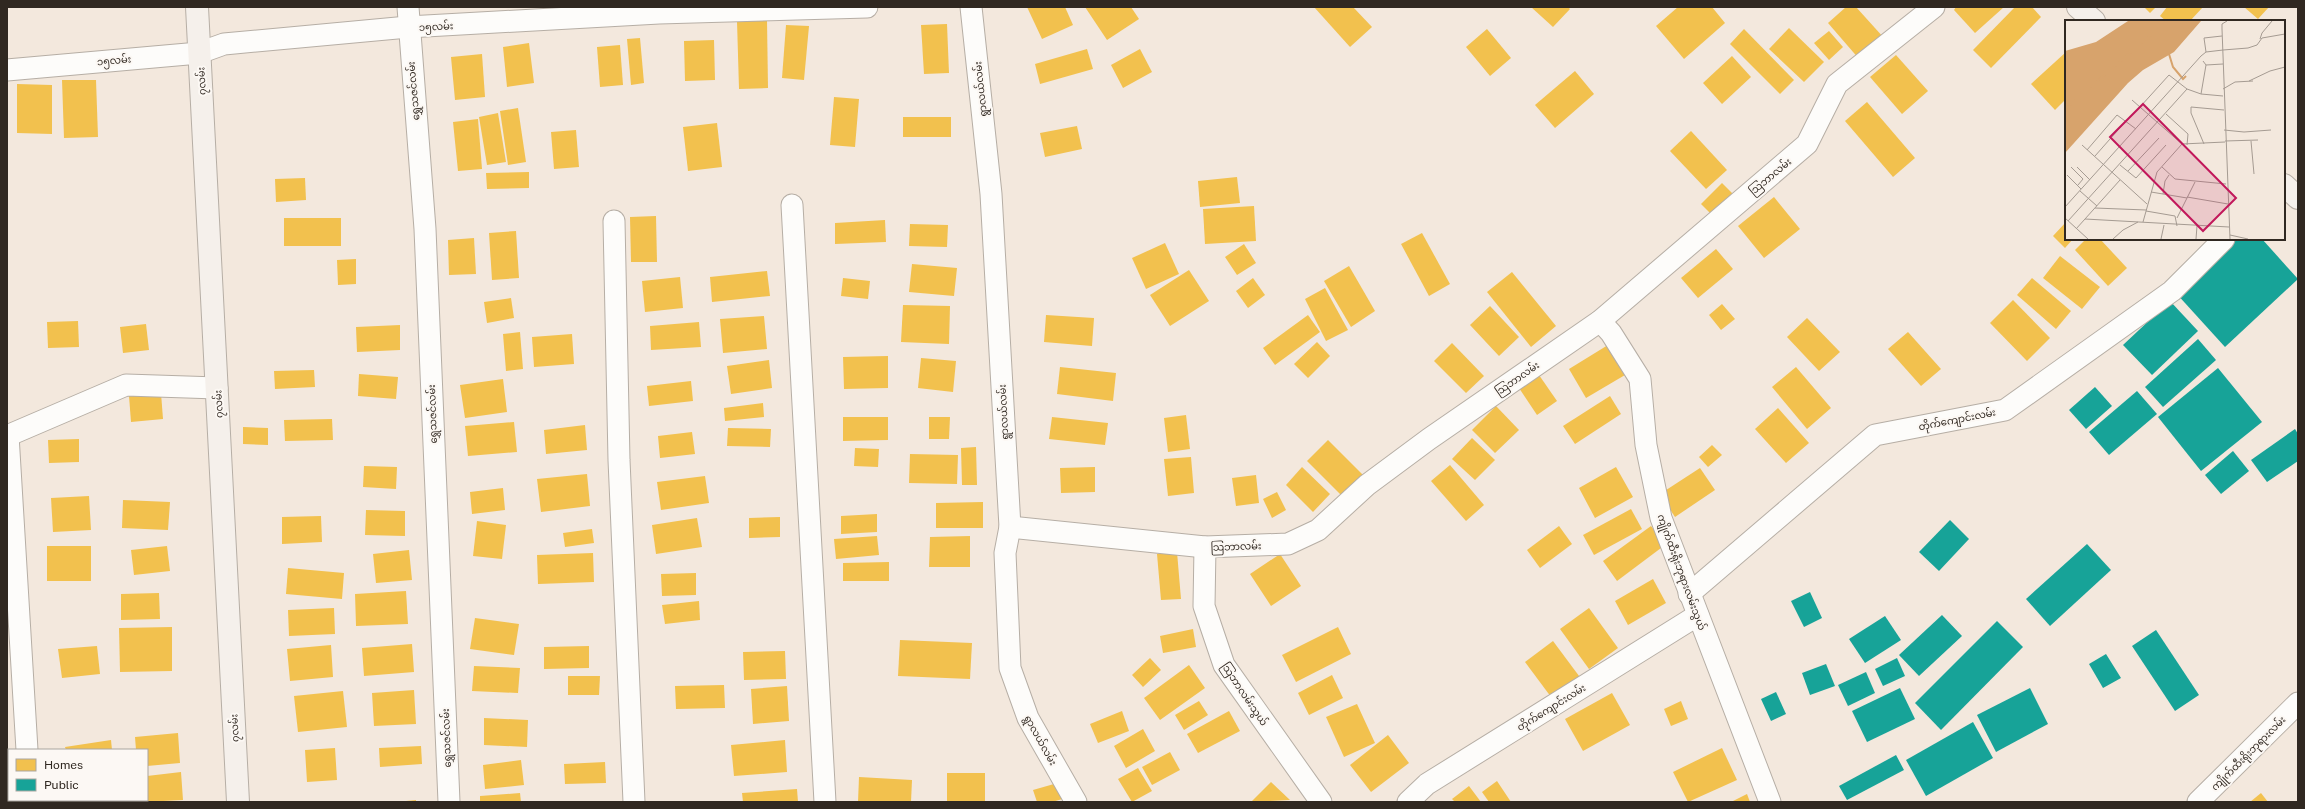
<svg xmlns="http://www.w3.org/2000/svg" width="2305" height="809" viewBox="0 0 2305 809" font-family="'Public Sans','Noto Sans Myanmar',sans-serif">
  <style>
    .homes { fill: #f2c14e }
    .public { fill: #17a398 }
    .lines { fill: none; stroke-linecap: round; stroke-linejoin: round }
    .street-casing { stroke: #b6aea5; stroke-width: 23 }
    .secondary-casing { stroke: #b6aea5; stroke-width: 24 }
    .street { stroke: #fdfcfa; stroke-width: 21 }
    .secondary { stroke: #f5f0eb; stroke-width: 22 }
    .labels { text-anchor: middle; dominant-baseline: central; stroke-width: 4; stroke-linejoin: round; paint-order: stroke }
    .street-label { font-size: 10px; fill: #302821; stroke: #fcf8f4 }
    .inset-river { fill: none; stroke: #d7a36c; stroke-width: 2 }
    .inset-road { fill: none; stroke: #a59b92; stroke-width: 1 }
    .view { fill: #c2185b; fill-opacity: 0.15; stroke: #c2185b; stroke-width: 2 }
    .inset-edge { fill: none; stroke: #302821; stroke-width: 2 }
  </style>
  <rect width="100%" height="100%" fill="#f3e8dd"/>
  <!-- homes -->
  <g class="homes">
    <path d="M1027 7H1065L1073 25 1042 39Z"/>
    <path d="M1085 7H1131L1139 19 1107 40Z"/>
    <path d="M1314 7H1353L1372 27 1350 47Z"/>
    <path d="M1531 7H1568L1570 9 1553 27Z"/>
    <path d="M1678 7H1712L1725 23 1684 59 1656 26Z"/>
    <path d="M1846 7H1856L1884 38 1860 60 1828 23Z"/>
    <path d="M1956 7H2004L1975 33 1954 10Z"/>
    <path d="M2015 7H2032L2041 17 1991 68 1973 50Z"/>
    <path d="M2144 7H2156L2150 13Z"/>
    <path d="M2167 7H2203L2190 21H2166L2160 16Z"/>
    <path d="M2244 7H2269L2258 19Z"/>
    <path d="M767 20 768 88 739 89 737 21Z"/>
    <path d="M947 24 949 73 924 74 921 25Z"/>
    <path d="M786 25 809 26 804 80 782 78Z"/>
    <path d="M1789 28 1824 62 1804 82 1769 49Z"/>
    <path d="M1487 29 1511 58 1490 76 1466 47Z"/>
    <path d="M1744 29 1794 80 1780 94 1730 44Z"/>
    <path d="M1829 31 1843 47 1829 60 1814 43Z"/>
    <path d="M640 38 644 83 631 85 627 39Z"/>
    <path d="M714 40 715 80 685 81 684 41Z"/>
    <path d="M529 43 534 83 507 87 503 47Z"/>
    <path d="M620 45 623 85 600 87 597 47Z"/>
    <path d="M1087 49 1093 69 1040 84 1035 64Z"/>
    <path d="M1140 49 1152 72 1123 88 1111 65Z"/>
    <path d="M2066 52V99L2055 110 2031 84Z"/>
    <path d="M482 54 485 97 455 100 451 57Z"/>
    <path d="M1896 55 1928 91 1902 114 1870 77Z"/>
    <path d="M1732 56 1751 77 1722 104 1703 83Z"/>
    <path d="M1575 71 1594 94 1555 128 1535 105Z"/>
    <path d="M62 80H96L98 137 64 138Z"/>
    <path d="M17 84 52 85V134L17 133Z"/>
    <path d="M834 97 859 99 855 147 830 145Z"/>
    <path d="M1867 102 1915 158 1893 177 1845 121Z"/>
    <path d="M518 108 526 162 508 165 500 111Z"/>
    <path d="M498 113 506 162 487 165 479 117Z"/>
    <rect x="903" y="117" width="48" height="20"/>
    <path d="M478 119 482 169 458 171 453 122Z"/>
    <path d="M717 123 722 167 688 171 683 127Z"/>
    <path d="M1077 126 1082 149 1045 157 1040 133Z"/>
    <path d="M576 130 579 167 554 169 551 132Z"/>
    <path d="M1691 131 1727 170 1706 189 1670 151Z"/>
    <path d="M529 172V188L487 189 486 173Z"/>
    <path d="M1237 177 1240 203 1200 207 1198 181Z"/>
    <path d="M305 178 306 200 276 202 275 179Z"/>
    <path d="M1722 183 1746 207 1725 228 1701 204Z"/>
    <path d="M1774 197 1800 229 1764 258 1738 226Z"/>
    <path d="M1254 206 1256 241 1205 244 1203 209Z"/>
    <path d="M656 216 657 262H631L630 217Z"/>
    <rect x="284" y="218" width="57" height="28"/>
    <path d="M885 220 886 242 835 244V223Z"/>
    <path d="M2066 222V239H2073L2065 248 2053 236Z"/>
    <path d="M910 224 948 225 947 247 909 246Z"/>
    <path d="M516 231 519 278 492 280 489 233Z"/>
    <path d="M1422 233 1450 284 1429 296 1401 244Z"/>
    <path d="M474 238 476 274 449 275 448 240Z"/>
    <path d="M2086 239H2100L2127 268 2108 286 2075 250Z"/>
    <path d="M1165 243 1179 274 1146 289 1132 258Z"/>
    <path d="M1244 244 1256 263 1237 275 1225 257Z"/>
    <path d="M1716 249 1733 269 1698 298 1681 278Z"/>
    <path d="M2060 256 2100 287 2082 309 2043 278Z"/>
    <path d="M356 259V284L338 285 337 260Z"/>
    <path d="M912 264 957 268 954 296 909 292Z"/>
    <path d="M1349 266 1375 311 1351 327 1324 281Z"/>
    <path d="M1189 270 1209 301 1170 326 1150 295Z"/>
    <path d="M767 271 770 296 712 302 710 277Z"/>
    <path d="M1512 272 1556 326 1531 347 1487 292Z"/>
    <path d="M680 277 683 308 645 312 642 281Z"/>
    <path d="M843 278 870 281 868 299 841 296Z"/>
    <path d="M1253 278 1265 295 1248 308 1236 291Z"/>
    <path d="M2032 278 2071 311 2056 329 2017 295Z"/>
    <path d="M1325 288 1348 330 1326 341 1305 299Z"/>
    <path d="M511 298 514 318 487 323 484 302Z"/>
    <path d="M2013 300 2050 338 2027 361 1990 323Z"/>
    <path d="M1722 304 1735 319 1721 330 1709 315Z"/>
    <path d="M903 305 950 306 949 344 901 342Z"/>
    <path d="M1490 306 1519 337 1499 356 1470 325Z"/>
    <path d="M1046 315 1094 318 1092 346 1044 342Z"/>
    <path d="M1308 315 1320 332 1275 365 1263 348Z"/>
    <path d="M764 316 767 349 723 353 720 319Z"/>
    <path d="M1807 318 1840 352 1819 371 1787 337Z"/>
    <path d="M78 321 79 347 48 348 47 322Z"/>
    <path d="M699 322 701 347 651 350 650 326Z"/>
    <path d="M146 324 149 350 123 353 120 327Z"/>
    <path d="M400 325V350L357 352 356 327Z"/>
    <path d="M520 332 523 369 506 371 503 334Z"/>
    <path d="M1908 332 1941 369 1921 386 1888 349Z"/>
    <path d="M572 334 574 364 534 367 532 337Z"/>
    <path d="M1317 342 1330 356 1308 378 1294 364Z"/>
    <path d="M1452 343 1484 376 1466 393 1434 361Z"/>
    <path d="M1608 345 1625 375 1586 398 1569 369Z"/>
    <path d="M888 356V388L844 389 843 357Z"/>
    <path d="M921 358 956 361 953 392 918 388Z"/>
    <path d="M769 360 772 388 731 394 727 366Z"/>
    <path d="M1060 367 1116 373 1113 401 1057 394Z"/>
    <path d="M1796 367 1831 408 1807 429 1772 387Z"/>
    <path d="M314 370 315 387 275 389 274 371Z"/>
    <path d="M359 374 398 377 396 399 358 396Z"/>
    <path d="M1539 375 1557 401 1537 415 1519 388Z"/>
    <path d="M503 379 507 412 465 418 460 385Z"/>
    <path d="M691 381 693 401 649 406 647 386Z"/>
    <path d="M161 393 163 419 131 422 129 396Z"/>
    <path d="M1610 396 1621 414 1575 444 1563 426Z"/>
    <path d="M763 403 764 417 725 421 724 408Z"/>
    <path d="M1496 406 1519 430 1495 453 1472 430Z"/>
    <path d="M1778 408 1809 443 1786 463 1755 429Z"/>
    <path d="M1186 415 1190 449 1168 452 1164 418Z"/>
    <path d="M843 417H888V440L843 441Z"/>
    <path d="M929 417H950L949 439H929Z"/>
    <path d="M1052 417 1108 423 1105 445 1049 439Z"/>
    <path d="M332 419 333 440 285 441 284 420Z"/>
    <path d="M514 422 517 452 468 456 465 426Z"/>
    <path d="M585 425 587 450 546 454 544 430Z"/>
    <path d="M243 427 268 428V445L243 444Z"/>
    <path d="M728 428 771 429 770 447 727 446Z"/>
    <path d="M692 432 695 454 660 458 658 436Z"/>
    <path d="M1472 438 1495 460 1475 480 1452 459Z"/>
    <path d="M79 439V462L49 463 48 440Z"/>
    <path d="M1328 440 1367 479 1346 500 1307 461Z"/>
    <path d="M1712 445 1722 455 1708 467 1699 457Z"/>
    <path d="M976 447 977 485H962L961 448Z"/>
    <path d="M855 448 879 449 878 467 854 466Z"/>
    <path d="M910 454 958 455 957 484 909 483Z"/>
    <path d="M1191 457 1194 493 1168 496 1164 459Z"/>
    <path d="M1450 465 1484 505 1466 521 1431 481Z"/>
    <path d="M364 466 397 467 396 489 363 487Z"/>
    <path d="M1095 467V492L1061 493 1060 468Z"/>
    <path d="M1302 467 1330 494 1313 512 1286 485Z"/>
    <path d="M1616 467 1633 497 1595 518 1579 488Z"/>
    <path d="M1700 468 1715 490 1675 517 1660 494Z"/>
    <path d="M587 474 590 506 541 512 537 479Z"/>
    <path d="M1256 475 1259 503 1236 506 1232 478Z"/>
    <path d="M705 476 709 503 661 510 657 482Z"/>
    <path d="M503 488 505 510 472 514 470 492Z"/>
    <path d="M1277 492 1286 510 1272 518 1263 499Z"/>
    <path d="M89 496 91 530 53 532 51 498Z"/>
    <path d="M123 500 170 502 168 530 122 528Z"/>
    <path d="M983 502V528H936V503Z"/>
    <path d="M1631 509 1642 529 1594 555 1583 535Z"/>
    <path d="M366 510 405 511V536L365 535Z"/>
    <path d="M877 514V532L841 534V516Z"/>
    <path d="M321 516 322 542 282 544V517Z"/>
    <path d="M780 517V537L749 538V518Z"/>
    <path d="M697 518 702 547 656 554 652 525Z"/>
    <path d="M477 521 506 525 502 559 473 556Z"/>
    <path d="M1559 526 1572 544 1540 568 1527 550Z"/>
    <path d="M1651 526 1665 545 1617 581 1603 561Z"/>
    <path d="M592 529 594 543 565 547 563 533Z"/>
    <path d="M877 536 879 555 836 559 834 539Z"/>
    <path d="M970 536V567H929L930 537Z"/>
    <rect x="47" y="546" width="44" height="35"/>
    <path d="M167 546 170 571 134 575 131 550Z"/>
    <path d="M409 550 412 580 376 583 373 554Z"/>
    <path d="M1177 552 1181 599 1161 600 1157 554Z"/>
    <path d="M593 553 594 582 538 584 537 555Z"/>
    <path d="M1280 554 1301 586 1271 606 1250 574Z"/>
    <path d="M889 562V581H843V563Z"/>
    <path d="M288 568 344 573 342 599 286 594Z"/>
    <path d="M696 573V595L662 596 661 574Z"/>
    <path d="M1653 579 1666 603 1628 625 1615 601Z"/>
    <path d="M406 591 408 624 356 626 355 594Z"/>
    <path d="M159 593 160 619 121 620V594Z"/>
    <path d="M699 601 700 620 665 624 662 605Z"/>
    <path d="M334 608 335 634 289 636 288 610Z"/>
    <path d="M1589 608 1618 648 1589 669 1560 629Z"/>
    <path d="M475 618 519 624 514 655 470 649Z"/>
    <path d="M172 627V671L120 672 119 628Z"/>
    <path d="M1338 627 1351 654 1296 682 1282 655Z"/>
    <path d="M1193 629 1196 647 1163 653 1160 636Z"/>
    <path d="M900 640 972 643 970 679 898 676Z"/>
    <path d="M1553 641 1582 680 1554 701 1525 662Z"/>
    <path d="M412 644 414 672 364 676 362 648Z"/>
    <path d="M331 645 333 677 290 681 287 649Z"/>
    <path d="M97 646 100 674 62 678 58 649Z"/>
    <path d="M589 646V668L544 669V647Z"/>
    <path d="M785 651 786 679 744 680 743 652Z"/>
    <path d="M1150 658 1161 670 1143 687 1132 675Z"/>
    <path d="M1189 665 1205 688 1160 720 1144 698Z"/>
    <path d="M474 666 520 668 518 693 472 691Z"/>
    <path d="M1332 675 1343 698 1309 715 1298 693Z"/>
    <path d="M568 676H600L599 695H568Z"/>
    <path d="M724 685 725 708 676 709 675 686Z"/>
    <path d="M787 686 789 721 753 724 751 689Z"/>
    <path d="M414 690 416 724 374 726 372 693Z"/>
    <path d="M343 691 347 727 298 732 294 696Z"/>
    <path d="M1612 693 1630 725 1583 751 1565 719Z"/>
    <path d="M1199 701 1208 715 1184 730 1175 715Z"/>
    <path d="M1681 701 1688 719 1671 726 1664 709Z"/>
    <path d="M1357 704 1375 743 1344 757 1326 717Z"/>
    <path d="M1122 711 1129 731 1098 743 1090 724Z"/>
    <path d="M1229 711 1240 731 1198 753 1187 734Z"/>
    <path d="M484 718 528 720 527 747 484 745Z"/>
    <path d="M1143 729 1155 751 1126 768 1114 746Z"/>
    <path d="M178 733 180 763 147 766V750H136L135 737Z"/>
    <path d="M1388 735 1409 763 1371 792 1350 765Z"/>
    <path d="M111 740 112 750H66L65 747Z"/>
    <path d="M785 740 787 772 734 776 731 745Z"/>
    <path d="M421 746 422 764 380 767 379 748Z"/>
    <path d="M335 748 337 780 307 782 305 750Z"/>
    <path d="M1722 748 1737 780 1688 802 1673 772Z"/>
    <path d="M1170 752 1180 770 1152 785 1142 767Z"/>
    <path d="M521 760 524 785 485 789 483 765Z"/>
    <path d="M605 762 606 783 565 784 564 764Z"/>
    <path d="M1138 768 1152 791 1132 802 1118 779Z"/>
    <path d="M181 772 183 800 144 802V800H147V776Z"/>
    <rect x="947" y="773" width="38" height="29"/>
    <path d="M859 777 912 780 911 802H858Z"/>
    <path d="M1497 781 1511 802H1489L1482 792Z"/>
    <path d="M1061 782 1066 798 1052 802H1037L1033 790Z"/>
    <path d="M1271 782 1290 800 1251 802Z"/>
    <path d="M1469 786 1481 802H1455L1452 799Z"/>
    <path d="M797 789 798 802H743L742 793Z"/>
    <path d="M520 793 521 802H480V796Z"/>
    <path d="M2261 793 2268 802H2250Z"/>
    <path d="M1747 794 1750 802H1731Z"/>
    <path d="M65 800H97L98 802H66Z"/>
    <path d="M416 800V802H406V801Z"/>
  </g>
  <!-- public -->
  <g class="public">
    <path d="M2232 239H2262L2298 279 2225 347 2175 292Z"/>
    <path d="M2170 301 2198 331 2152 375 2123 345Z"/>
    <path d="M2198 339 2216 360 2163 407 2145 387Z"/>
    <path d="M2218 368 2262 422 2201 471 2158 417Z"/>
    <path d="M2095 387 2112 406 2086 429 2069 410Z"/>
    <path d="M2137 391 2157 414 2109 455 2089 432Z"/>
    <path d="M2295 429 2298 434V461L2267 482 2251 460Z"/>
    <path d="M2233 451 2249 471 2221 494 2205 475Z"/>
    <path d="M1950 520 1969 539 1939 571 1919 552Z"/>
    <path d="M2087 544 2111 570 2050 626 2026 599Z"/>
    <path d="M1810 592 1822 618 1804 627 1791 601Z"/>
    <path d="M1942 615 1962 636 1919 676 1899 655Z"/>
    <path d="M1885 616 1901 640 1865 663 1849 639Z"/>
    <path d="M1997 621 2023 647 1941 730 1915 703Z"/>
    <path d="M2156 630 2199 695 2175 711 2132 646Z"/>
    <path d="M2106 654 2121 678 2103 688 2089 664Z"/>
    <path d="M1897 658 1905 676 1883 686 1875 669Z"/>
    <path d="M1826 664 1835 686 1810 695 1802 673Z"/>
    <path d="M1866 672 1875 693 1848 706 1838 685Z"/>
    <path d="M1900 688 1915 719 1867 742 1852 711Z"/>
    <path d="M2030 688 2048 724 1996 752 1977 715Z"/>
    <path d="M1776 692 1786 714 1771 721 1761 699Z"/>
    <path d="M1973 722 1993 758 1926 796 1906 760Z"/>
    <path d="M1896 755 1904 770 1847 800 1839 786Z"/>
  </g>
  <g class="lines">
    <!-- street casing -->
    <g class="street-casing">
      <g id="street">
        <path d="M408 7 425 229 449 802"/>
        <path d="M971 7 991 194 1010 527 1005 553 1010 668 1028 718 1076 802"/>
        <path d="M7 70 199 53 224 44 408 27 659 13 867 7"/>
        <path d="M792 205 825 802"/>
        <path d="M614 221 619 460 634 802"/>
        <path d="M1600 321 1611 333 1640 379 1646 445 1661 518 1770 802"/>
        <path d="M8 435 27 750"/>
        <path d="M7 436 126 385 217 388"/>
        <path d="M1010 527 1205 547 1288 544 1318 530 1367 485 1429 439 1600 321 1807 144 1837 84 1934 7"/>
        <path d="M1205 547 1204 606 1224 665 1321 802"/>
        <path d="M1689 594 1875 435 2005 410 2172 291 2224 239"/>
        <path d="M30 800V802"/>
        <path d="M1408 802 1427 784 1698 615"/>
        <path d="M2198 802 2298 703"/>
      </g>
    </g>
    <!-- secondary casing -->
    <g class="secondary-casing">
      <g id="secondary">
        <path d="M197 7 238 802"/>
        <path d="M2078 7 2094 21"/>
        <path d="M2284 185 2298 198"/>
      </g>
    </g>
    <!-- street -->
    <use href="#street" class="street"/>
    <!-- secondary -->
    <use href="#secondary" class="secondary"/>
  </g>
  <g class="labels">
    <!-- street labels -->
    <g class="street-label">
      <text transform="translate(436 26) rotate(-3)">၁၅လမ်း</text>
      <text transform="translate(114 60) rotate(-5)">၁၅လမ်း</text>
      <text transform="translate(201 81) rotate(-93)">၇လမ်း</text>
      <text transform="translate(980 89) rotate(-96)">ရွာလယ်လမ်း</text>
      <text transform="translate(413 91) rotate(-95)">ရွှေသဇင်လမ်း</text>
      <text transform="translate(1770 176) rotate(-40)">သြဘာလမ်း</text>
      <text transform="translate(1517 378) rotate(-35)">သြဘာလမ်း</text>
      <text transform="translate(218 404) rotate(-93)">၇လမ်း</text>
      <text transform="translate(1003 412) rotate(-93)">ရွာလယ်လမ်း</text>
      <text transform="translate(432 414) rotate(-92)">ရွှေသဇင်လမ်း</text>
      <text transform="translate(1957 419) rotate(-11)">တိုက်ကျောင်းလမ်း</text>
      <text transform="translate(1236 546) rotate(-2)">သြဘာလမ်း</text>
      <text transform="translate(1682 572) rotate(70)">ကျိုက်ထီးရိုးဘုရားလမ်းသွယ်</text>
      <text transform="translate(1245 694) rotate(56)">သြဘာလမ်းသွယ်</text>
      <text transform="translate(1551 707) rotate(-32)">တိုက်ကျောင်းလမ်း</text>
      <text transform="translate(234 728) rotate(-93)">၇လမ်း</text>
      <text transform="translate(446 738) rotate(-92)">ရွှေသဇင်လမ်း</text>
      <text transform="translate(1041 740) rotate(61)">ရွာလယ်လမ်း</text>
      <text transform="translate(2248 753) rotate(-45)">ကျိုက်ထီးရိုးဘုရားလမ်း</text>
    </g>
  </g>
  <!-- overview -->
  <g transform="translate(2065 20)">
    <rect width="220" height="220" fill="#f3e8dd"/>
    <path d="M63 1H136L109 32 78 50 63 63 0 133V31L31 22Z" fill="#d7a36c"/>
    <path class="inset-river" d="M104 34 108 47 118 59 121 56M0 89 102 1"/>
    <path class="inset-road" d="M162 1 157 4V9L165 219M195 19 197 13 207 1M158 30 183 28 192 25 197 18 220 14M141 32 139 18 157 16M141 45 158 44M184 61 205 51 220 47M158 69 170 62 188 61M136 74 141 45 138 41M67 80 117 124M75 87 104 55 122 69 136 74 158 76M101 94 123 114 122 125M159 110 179 112 206 110M160 121 193 120M186 121 189 154M117 124 160 122M139 124 126 93V87L159 90M17 125 82 184M22 130 52 95 71 109M30 136 60 102M55 145 71 158 101 125M6 147 18 159 13 165M12 147 25 160M97 147 110 159 161 164M63 151 94 118M2 155 16 169M15 171 32 186M86 172 122 178M98 174 100 161 104 155M122 177 163 184M0 187 136 36 141 32 158 30M30 188 81 190M81 191 110 196 112 206M0 198 23 219M112 198 130 162M20 199 164 207M3 201 122 69M78 202 92 152 117 124M11 209 55 160M165 215 183 219M48 219 58 210 73 202M96 219 99 205M131 219 132 206"/>
    <path class="view" d="M78 84 171 178 138 211 45 117Z"/>
    <rect width="220" height="220" class="inset-edge"/>
  </g>
  <!-- border -->
  <rect width="2305" height="809" fill="none" stroke="#302821" stroke-width="16"/>
  <!-- legend -->
  <rect x="8" y="749" width="140" height="52" fill="#fcf8f4" stroke="#aaa5a0"/>
  <rect x="16" y="759" width="20" height="12" fill="#f2c14e" stroke="#aaa5a0"/>
  <text x="44" y="769" font-size="12" fill="#302821">Homes</text>
  <rect x="16" y="779" width="20" height="12" fill="#17a398" stroke="#aaa5a0"/>
  <text x="44" y="789" font-size="12" fill="#302821">Public</text>
</svg>
